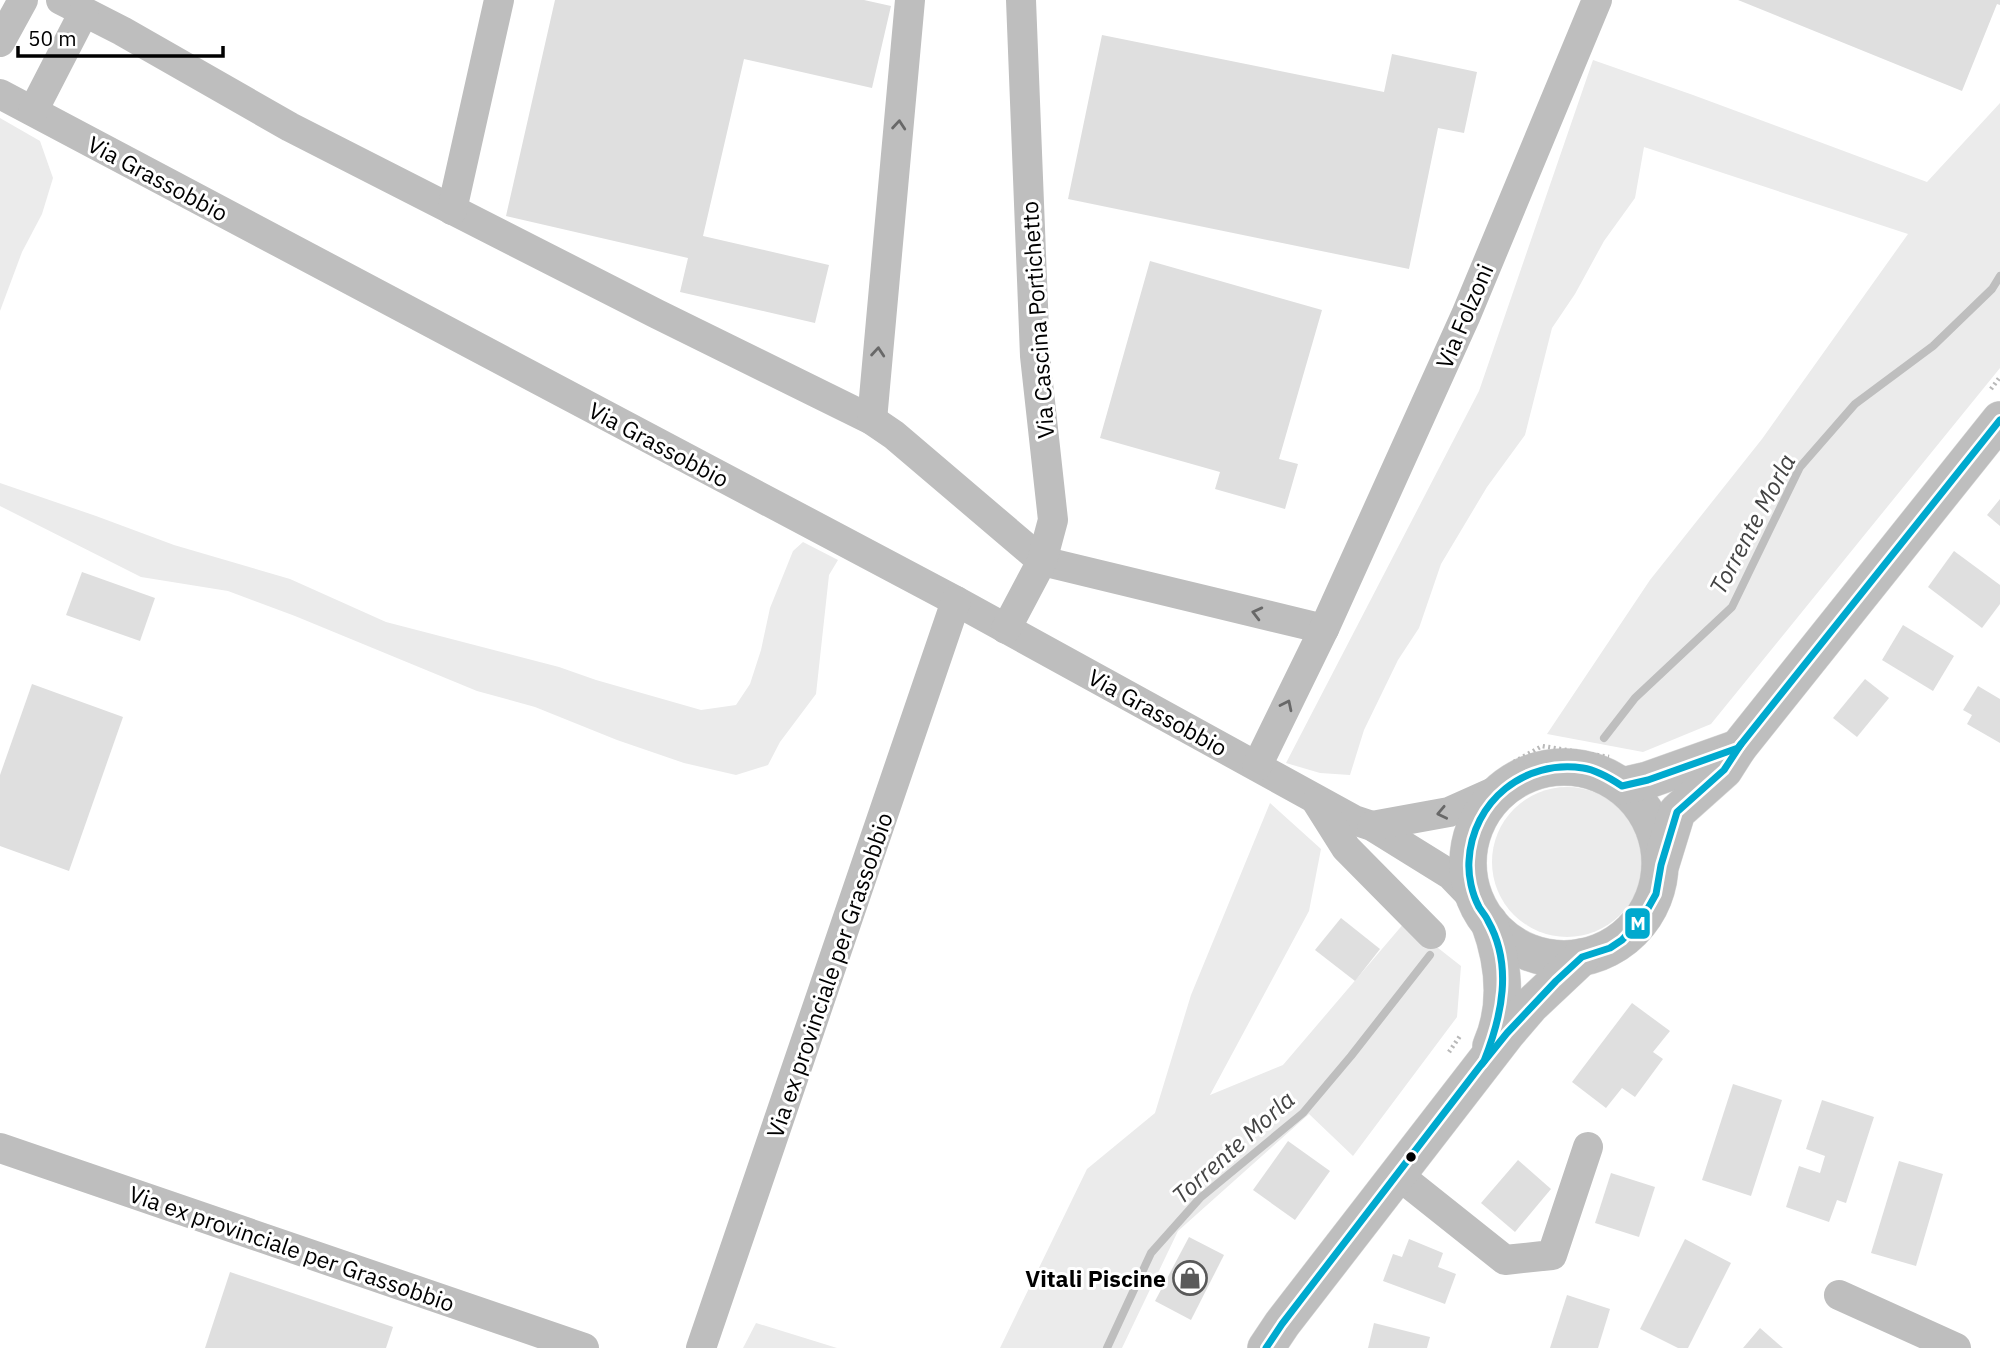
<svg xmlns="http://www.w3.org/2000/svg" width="2000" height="1348" viewBox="0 0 2000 1348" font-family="'IBM Plex Sans',sans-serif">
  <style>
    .green { fill: #ebebeb }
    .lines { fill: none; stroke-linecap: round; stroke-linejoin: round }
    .stream { stroke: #bebebe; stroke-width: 8 }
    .building { fill: #dfdfdf }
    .major-casing { stroke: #dbdbdb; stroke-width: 38 }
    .path { stroke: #b9b9b9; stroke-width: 4.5; stroke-dasharray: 2 3.5; stroke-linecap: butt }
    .minor { stroke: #bebebe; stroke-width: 30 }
    .major { stroke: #bebebe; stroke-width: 37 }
    .bus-1-casing { stroke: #fff; stroke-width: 12 }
    .bus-1 { stroke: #00a9ce; stroke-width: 7 }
    .oneway { stroke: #686868 }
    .bus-dot { fill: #000; stroke: #fff; stroke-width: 2.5 }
    .labels { text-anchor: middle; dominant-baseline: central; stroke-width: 6; stroke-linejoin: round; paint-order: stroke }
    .street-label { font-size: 23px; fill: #000; stroke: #fff }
    .poi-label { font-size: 23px; font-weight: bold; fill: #000; stroke: #fff; text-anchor: end }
    .water-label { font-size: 24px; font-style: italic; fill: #434343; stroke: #fff }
    .line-badge { stroke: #fff; stroke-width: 2.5 }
    .badge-label { font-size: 19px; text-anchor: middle; font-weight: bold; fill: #fff }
  </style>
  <rect width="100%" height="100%" fill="#fff"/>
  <!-- green -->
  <g class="green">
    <path d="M1593 60 1693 95 1927 182 2000 103V368L1711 724 1643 752 1547 734 1650 580 1762 439 1908 234 1644 147 1635 198 1604 241 1575 294 1552 328 1525 435 1487 487 1441 564 1419 628 1398 660 1364 730 1350 775 1320 773 1286 763 1479 391Z"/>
    <path d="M0 118 40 141 53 178 42 214 22 252 0 311Z"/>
    <path d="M0 483 96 516 174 545 290 579 386 622 559 667 596 680 701 710 736 705 750 684 761 650 770 608 793 551 803 542 838 560 829 575 816 694 780 742 768 765 736 775 684 763 617 740 535 707 477 691 295 616 228 591 141 577 0 506Z"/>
    <circle cx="1567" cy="862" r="75"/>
    <path d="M1270 803 1321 849 1309 911 1210 1095 1283 1065 1405 922 1461 966 1457 1017 1353 1156 1309 1114 1178 1231 1122 1348H1000L1087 1169 1155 1113 1191 995Z"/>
    <path d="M756 1323 837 1348H743Z"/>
  </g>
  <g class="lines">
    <!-- stream -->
    <g class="stream">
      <path d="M1604 738 1635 698 1732 607 1800 467 1855 404 1933 346 1992 289 2000 276"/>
      <path d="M1107 1348 1151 1253 1200 1198 1303 1113 1351 1056 1430 955"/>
    </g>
  </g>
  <!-- building -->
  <g class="building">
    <path d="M555 0H864L891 6 872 88 744 59 703 236 829 265 815 323 680 292 688 258 506 216Z"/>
    <path d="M1738 0H2000V5L1997 4 1962 91Z"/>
    <path d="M1102 35 1384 92 1392 54 1477 72 1464 133 1438 128 1409 269 1068 199Z"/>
    <path d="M1150 261 1322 310 1279 459 1298 464 1285 509 1215 489 1220 472 1100 438Z"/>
    <path d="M2000 499V526L1987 515Z"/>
    <path d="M1954 551 2000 585V604L1982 628 1928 587Z"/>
    <path d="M82 572 155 598 140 641 66 615Z"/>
    <path d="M1903 625 1954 656 1933 691 1882 660Z"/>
    <path d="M1865 679 1889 698 1857 737 1833 718Z"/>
    <path d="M32 684 123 717 69 871 0 846V775Z"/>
    <path d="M1978 686 2000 699V743L1967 724 1972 715 1963 710Z"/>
    <path d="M1341 918 1380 949 1355 981 1315 950Z"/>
    <path d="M1632 1003 1670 1031 1653 1052 1663 1059 1635 1097 1622 1088 1606 1108 1572 1082Z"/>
    <path d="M1733 1084 1782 1100 1751 1196 1702 1180Z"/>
    <path d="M1822 1100 1874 1117 1846 1203 1837 1200 1829 1222 1786 1207 1799 1166 1820 1173 1825 1156 1806 1149Z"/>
    <path d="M1288 1141 1330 1171 1295 1220 1253 1190Z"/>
    <path d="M1518 1160 1551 1189 1515 1232 1481 1203Z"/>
    <path d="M1899 1161 1943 1174 1916 1266 1871 1253Z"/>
    <path d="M1611 1173 1655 1187 1639 1237 1595 1223Z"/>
    <path d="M1189 1237 1224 1255 1191 1320 1155 1301Z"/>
    <path d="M1409 1239 1443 1253 1438 1267 1456 1274 1445 1304 1383 1281 1393 1254 1402 1257Z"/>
    <path d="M1685 1239 1731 1263 1688 1348H1678L1640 1329Z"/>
    <path d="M230 1272 393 1327 386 1348H205Z"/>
    <path d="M1567 1295 1610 1309 1598 1348H1550Z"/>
    <path d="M1374 1323 1430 1337 1427 1348H1368Z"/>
    <path d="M1760 1328 1783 1348H1743Z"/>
  </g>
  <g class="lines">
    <!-- major casing -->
    <g class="major-casing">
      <g id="major">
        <circle cx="1564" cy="863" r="96"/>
        <path d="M1622 786 1648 780 1738 748"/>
        <path d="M1661 864 1677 812 1724 770 1738 748 2000 420"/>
        <path d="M1489 922C1504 963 1509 1005 1491 1046"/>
        <path d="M1266 1348 1282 1324 1507 1033 1531 1005 1582 957"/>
      </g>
    </g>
    <!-- path -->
    <g class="path">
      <path d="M1991 389 2000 377"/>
      <path d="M1514 762 1542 746 1609 757"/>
      <path d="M1449 1052 1460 1036"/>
    </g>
    <!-- minor -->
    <g class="minor">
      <path d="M61 0 122 31 290 127 657 314 872 420 894 435 1042 561 1324 629"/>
      <path d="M0 42 23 0"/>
      <path d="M0 94 956 601 1354 820 1372 826 1451 875 1476 901"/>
      <path d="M33 111 84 12"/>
      <path d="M452 210 499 0"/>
      <path d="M872 420 910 0"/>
      <path d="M1006 629 1042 561 1053 520 1035 356 1021 0"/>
      <path d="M1257 766 1324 629 1466 315 1597 0"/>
      <path d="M1317 802 1346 848 1431 934"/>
      <path d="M1372 826 1449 812 1505 787"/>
      <path d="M0 1148 584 1348"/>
      <path d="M1397 1174 1505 1260 1552 1255 1588 1147"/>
      <path d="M1839 1295 1956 1348"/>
      <path d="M701 1348 956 601"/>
    </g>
    <!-- major -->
    <use href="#major" class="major"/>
    <!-- bus-1 casing -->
    <g class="bus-1-casing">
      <g id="bus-1">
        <path d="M1482 1064 1507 1033 1556 981 1582 957 1610 948 1622 940 1642 919 1656 894 1661 865 1677 812 1724 770 1741 744"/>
        <path d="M1266 1348 1282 1324 1484 1061C1502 1016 1513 965 1488 921 1486 916 1482 912 1479 907 1472 894 1468 876 1469 861 1472 801 1525 759 1583 768 1597 770 1610 778 1622 786L1648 780 1738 748 2000 420"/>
      </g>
    </g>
    <!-- bus-1 -->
    <use href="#bus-1" class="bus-1"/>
  </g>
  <!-- one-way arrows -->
  <defs><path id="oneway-chevron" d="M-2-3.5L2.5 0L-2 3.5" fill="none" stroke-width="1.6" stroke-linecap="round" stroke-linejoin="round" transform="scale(1.75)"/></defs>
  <g class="oneway">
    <use href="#oneway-chevron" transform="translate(899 125) rotate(-85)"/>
    <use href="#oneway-chevron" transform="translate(878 352) rotate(-85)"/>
    <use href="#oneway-chevron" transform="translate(1257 613) rotate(-166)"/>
    <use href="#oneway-chevron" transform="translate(1287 705) rotate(-64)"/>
    <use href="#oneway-chevron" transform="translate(1442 813) rotate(168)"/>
  </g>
  <!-- icons -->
  <defs>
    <g id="shop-ring" transform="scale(1.75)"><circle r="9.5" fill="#fff" stroke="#595959" stroke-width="1.5"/><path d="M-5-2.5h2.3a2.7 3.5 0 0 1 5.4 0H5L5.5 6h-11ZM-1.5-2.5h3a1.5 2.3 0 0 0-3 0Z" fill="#595959"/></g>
  </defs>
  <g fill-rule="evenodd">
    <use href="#shop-ring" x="1190" y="1278"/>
  </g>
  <!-- markers -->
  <circle class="bus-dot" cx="1411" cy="1157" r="6"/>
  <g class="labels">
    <!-- street labels -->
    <g class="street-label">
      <text transform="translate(158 178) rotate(28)">Via Grassobbio</text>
      <text transform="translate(1464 316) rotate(-67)">Via Folzoni</text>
      <text transform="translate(1037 320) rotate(-94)">Via Cascina Portichetto</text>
      <text transform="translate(659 444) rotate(28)">Via Grassobbio</text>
      <text transform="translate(1158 712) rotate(29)">Via Grassobbio</text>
      <text transform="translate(829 975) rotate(-71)">Via ex provinciale per Grassobbio</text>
      <text transform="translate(292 1248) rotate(19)">Via ex provinciale per Grassobbio</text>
    </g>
    <!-- poi labels -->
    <g class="poi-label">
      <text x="1166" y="1278">Vitali Piscine</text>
    </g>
    <!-- water labels -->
    <g class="water-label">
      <text transform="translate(1752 524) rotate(-62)">Torrente Morla</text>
      <text transform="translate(1233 1147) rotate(-42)">Torrente Morla</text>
    </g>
  </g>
  <rect class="line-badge" x="1624" y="907" width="27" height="33" rx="7" fill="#00a9ce"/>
  <g class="badge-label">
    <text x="1638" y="930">M</text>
  </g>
  <!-- scale -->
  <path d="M18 46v10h205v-10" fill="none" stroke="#000000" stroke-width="3.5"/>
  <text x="28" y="46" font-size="21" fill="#000000" stroke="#ffffff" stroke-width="5" paint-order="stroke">50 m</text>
</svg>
